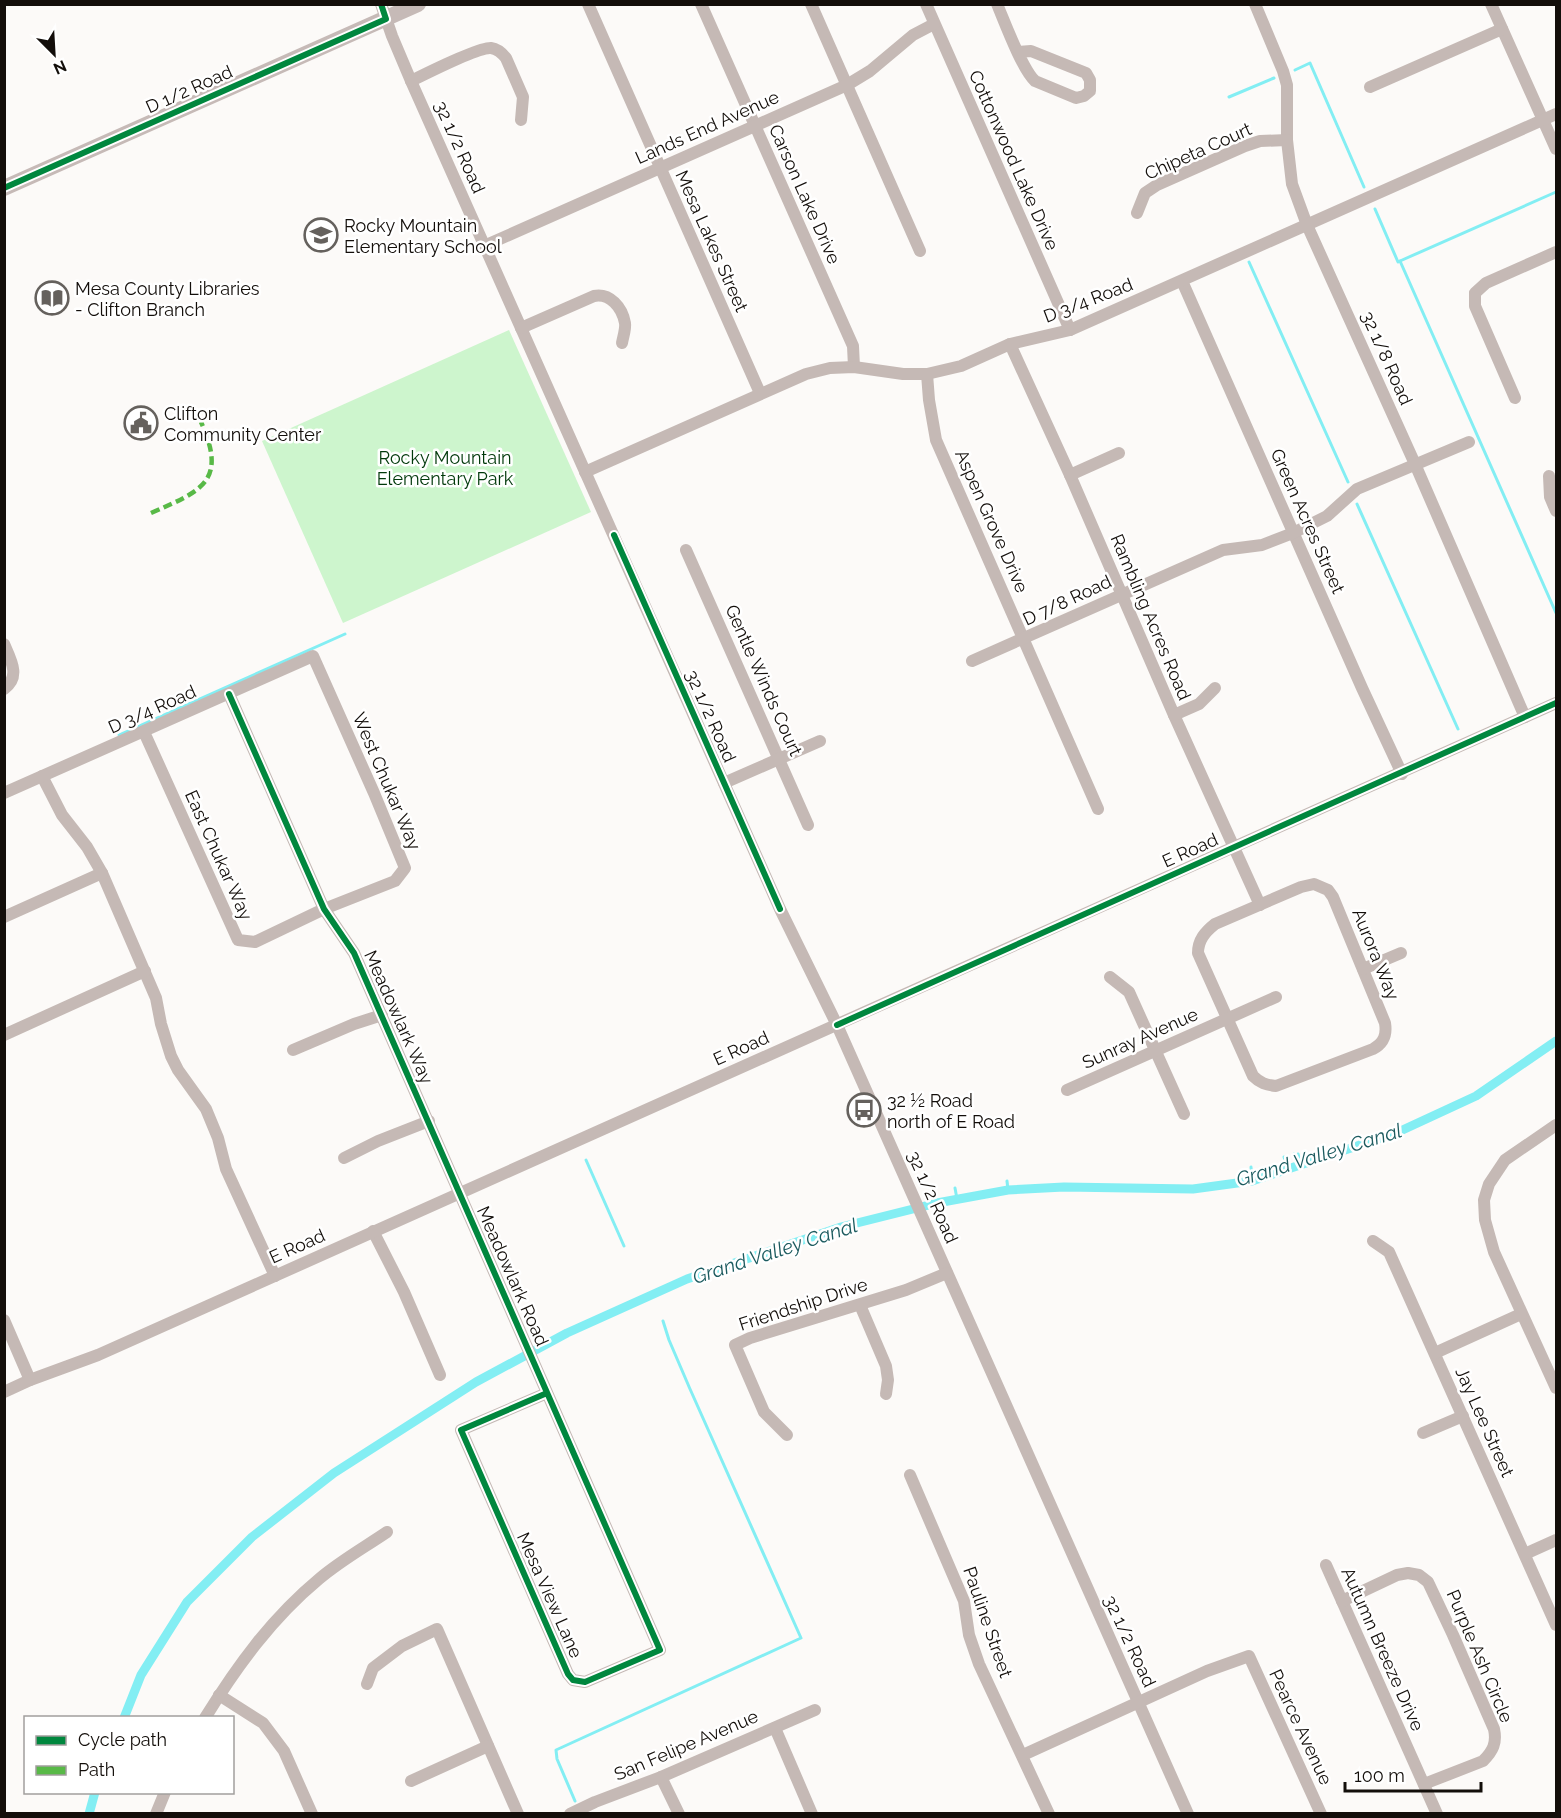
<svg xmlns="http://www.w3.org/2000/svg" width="1561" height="1818" viewBox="0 0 1561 1818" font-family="Raleway,sans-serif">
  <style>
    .green { fill: #cdf5cd }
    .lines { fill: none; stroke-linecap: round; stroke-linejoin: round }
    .stream { stroke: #83eef3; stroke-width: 3 }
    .canal { stroke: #83eef3; stroke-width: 9 }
    .minor { stroke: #c5b9b5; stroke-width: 12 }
    .major { stroke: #c6bab7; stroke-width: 16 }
    .quiet { stroke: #58b947; stroke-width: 4.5; stroke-dasharray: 9 4.5; stroke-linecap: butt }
    .cycleway-casing { stroke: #fff; stroke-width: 10 }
    .cycleway { stroke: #00873e; stroke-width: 6 }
    .labels { text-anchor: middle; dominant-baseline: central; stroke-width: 5; stroke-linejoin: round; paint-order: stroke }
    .street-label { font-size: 18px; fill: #130e0a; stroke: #fff }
    .poi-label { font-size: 18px; fill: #130e0a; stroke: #fff; text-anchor: start }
    .park-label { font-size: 18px; fill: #00390a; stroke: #fff }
    .water-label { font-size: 20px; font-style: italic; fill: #1c5b5f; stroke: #fff }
  </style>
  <rect width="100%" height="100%" fill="#fcfaf8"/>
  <!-- green -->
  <path class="green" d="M509 330 591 512 343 623 262 441Z"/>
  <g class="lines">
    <!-- stream -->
    <g class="stream">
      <path d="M1295 70 1310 63 1364 187"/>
      <path d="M1229 97 1274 78"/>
      <path d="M1375 209 1398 262 1400 261 1556 613"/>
      <path d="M1400 261 1556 192"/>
      <path d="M1249 262 1348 482"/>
      <path d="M1357 504 1458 729"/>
      <path d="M119 735 345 634"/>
      <path d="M1294 1154 1297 1166"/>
      <path d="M1298 1154 1301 1165"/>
      <path d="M1284 1157 1288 1169"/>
      <path d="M586 1160 624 1246"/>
      <path d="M1251 1167 1252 1181"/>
      <path d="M1007 1181 1008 1190"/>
      <path d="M955 1188 957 1199"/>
      <path d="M575 1801 557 1759 556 1750 801 1638 690 1389 669 1340 663 1321"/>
    </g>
    <!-- canal -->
    <g class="canal">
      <path d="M124 1718 141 1675 187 1602 252 1537 334 1473 476 1382 567 1333 687 1279 841 1227 937 1203 1008 1190 1064 1187 1193 1189 1252 1181 1396 1133 1476 1096 1556 1041"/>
      <path d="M89 1814 95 1792"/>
    </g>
    <!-- minor -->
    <g class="minor">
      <path d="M381 4 392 36 411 81 780 909 837 1025 1188 1814"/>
      <path d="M588 4 760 393"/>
      <path d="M701 4 853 346 854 367"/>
      <path d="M811 4 920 251"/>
      <path d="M926 4 1070 330"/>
      <path d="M997 4C1005 23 1022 69 1035 81L1076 98 1084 96 1090 91V80L1086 73 1031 51 1018 52"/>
      <path d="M1255 4 1283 71 1287 85V140L1292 184 1307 225 1415 464 1525 717"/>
      <path d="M1491 4 1556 149"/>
      <path d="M411 81C425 74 479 47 491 48 498 49 502 53 506 58L523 97 521 120"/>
      <path d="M1370 87 1502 29"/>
      <path d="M1137 213 1145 193 1157 185 1245 146 1260 141 1287 140"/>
      <path d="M484 246 847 85 870 71 913 35 934 24"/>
      <path d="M1182 281 1362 688 1402 774"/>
      <path d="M521 328 594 296C610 293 622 307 625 323 626 329 623 337 622 343"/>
      <path d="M1010 344 1070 475 1174 715 1260 905"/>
      <path d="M927 374 929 400 936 440 1098 809"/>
      <path d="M1515 398 1475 306V293L1486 283 1556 252"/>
      <path d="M585 472 806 374 830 368 854 367 903 374H927L961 366 1010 344 1070 330 1556 114"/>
      <path d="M1070 475 1119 453"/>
      <path d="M1549 476 1550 497 1556 511"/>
      <path d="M686 550 808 825"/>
      <path d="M4 644C11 660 21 677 4 689"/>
      <path d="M972 661 1223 550 1262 545 1293 533 1327 516 1357 489 1469 442"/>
      <path d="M229 694 324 909 354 953 660 1650 585 1682 573 1680 568 1674 461 1430 547 1393"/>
      <path d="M1174 715 1199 704 1215 688"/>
      <path d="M42 776 62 815 87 847 102 873 156 998 161 1024 171 1056 178 1070 206 1109 218 1138 226 1169 275 1276"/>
      <path d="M724 783 820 741"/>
      <path d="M4 793 313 656 374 793 405 868 395 881 324 909 255 942 238 940 144 732"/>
      <path d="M1314 884 1328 890 1333 897 1385 1023C1387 1035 1384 1043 1373 1049L1276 1086C1266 1085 1260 1083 1253 1076L1198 953C1198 940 1205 932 1215 924L1301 887Z"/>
      <path d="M4 917 102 873"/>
      <path d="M1363 969 1401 953"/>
      <path d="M1110 977 1129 992 1184 1114"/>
      <path d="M4 1035 145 971"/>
      <path d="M293 1050 354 1024 382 1015"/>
      <path d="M1067 1090 1276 997"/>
      <path d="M1556 1125 1505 1160 1489 1184 1484 1200 1485 1220 1494 1252 1556 1388"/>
      <path d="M344 1158 378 1141 429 1121"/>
      <path d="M373 1231 404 1292 440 1375"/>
      <path d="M1373 1241 1389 1252 1556 1625"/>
      <path d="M860 1305 886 1366 888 1380 886 1394"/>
      <path d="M4 1320 30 1380"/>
      <path d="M1435 1353 1521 1314"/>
      <path d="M4 1392 30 1380 98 1355 1556 703"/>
      <path d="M1423 1433 1463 1416"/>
      <path d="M787 1435 764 1412 735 1345 750 1338 906 1290 947 1273"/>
      <path d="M910 1475 964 1601 969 1635 979 1664 1049 1814"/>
      <path d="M1525 1554 1556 1540"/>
      <path d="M1326 1565 1437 1814"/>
      <path d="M1342 1601 1397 1575 1408 1573 1419 1575 1428 1582 1453 1635 1494 1729C1497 1743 1493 1751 1483 1761L1424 1784"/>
      <path d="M367 1684 373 1668 402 1646 437 1629 518 1814"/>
      <path d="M219 1695 263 1723 284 1751 312 1814"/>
      <path d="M205 1718C237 1666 272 1618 319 1579 340 1561 365 1547 387 1532"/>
      <path d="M775 1728 812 1814"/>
      <path d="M1023 1755 1207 1671 1249 1656 1321 1814"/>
      <path d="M661 1777 679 1814"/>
      <path d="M411 1781 488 1746"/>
      <path d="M156 1814 165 1792"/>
      <path d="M570 1814 595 1802 661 1777 815 1710"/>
    </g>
    <!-- major -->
    <path class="major" d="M4 188 418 4"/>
    <!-- quiet -->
    <path class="quiet" d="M151 513C201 491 228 482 201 422"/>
    <!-- cycleway casing -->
    <g class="cycleway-casing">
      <g id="cycleway">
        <path d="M4 188 386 19 381 4"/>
        <path d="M614 535 780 909"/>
        <path d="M229 694 324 909 354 953 660 1650 585 1682 573 1680 568 1674 461 1430 547 1393"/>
        <path d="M837 1025 1556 703"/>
      </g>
    </g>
    <!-- cycleway -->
    <use href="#cycleway" class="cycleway"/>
  </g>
  <!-- icons -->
  <defs>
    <g id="school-ring" transform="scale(1.725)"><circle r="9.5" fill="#fff" stroke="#65615d" stroke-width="1.5"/><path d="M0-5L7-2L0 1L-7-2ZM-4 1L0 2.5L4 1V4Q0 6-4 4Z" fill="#65615d"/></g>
    <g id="library-ring" transform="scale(1.725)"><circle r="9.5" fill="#fff" stroke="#65615d" stroke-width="1.5"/><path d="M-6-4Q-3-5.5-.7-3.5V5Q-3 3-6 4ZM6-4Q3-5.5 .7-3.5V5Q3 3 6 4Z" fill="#65615d"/></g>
    <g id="civic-ring" transform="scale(1.725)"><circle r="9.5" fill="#fff" stroke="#65615d" stroke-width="1.5"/><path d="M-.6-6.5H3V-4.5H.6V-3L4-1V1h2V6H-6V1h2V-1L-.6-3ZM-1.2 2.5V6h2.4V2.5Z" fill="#65615d"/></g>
    <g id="bus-ring" transform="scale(1.725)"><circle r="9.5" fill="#fff" stroke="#65615d" stroke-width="1.5"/><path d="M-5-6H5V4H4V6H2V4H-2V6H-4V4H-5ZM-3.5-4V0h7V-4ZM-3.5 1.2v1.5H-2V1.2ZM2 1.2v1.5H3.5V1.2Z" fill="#65615d"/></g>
  </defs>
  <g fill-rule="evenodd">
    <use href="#school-ring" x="321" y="235"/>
    <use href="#library-ring" x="52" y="298"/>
    <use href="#civic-ring" x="141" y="423"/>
    <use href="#bus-ring" x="864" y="1110"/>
  </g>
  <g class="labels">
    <!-- street labels -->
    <g class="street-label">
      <text transform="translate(189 89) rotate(-24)">D 1/2 Road</text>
      <text transform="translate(707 127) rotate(-24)">Lands End Avenue</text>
      <text transform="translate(460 147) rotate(66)">32 1/2 Road</text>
      <text transform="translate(1198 151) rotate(-24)">Chipeta Court</text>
      <text transform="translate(1014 160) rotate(66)">Cottonwood Lake Drive</text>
      <text transform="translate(805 194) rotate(66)">Carson Lake Drive</text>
      <text transform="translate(712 241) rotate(66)">Mesa Lakes Street</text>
      <text transform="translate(1088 300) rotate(-21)">D 3/4 Road</text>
      <text transform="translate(1387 358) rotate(66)">32 1/8 Road</text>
      <text transform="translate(992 521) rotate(66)">Aspen Grove Drive</text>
      <text transform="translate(1308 521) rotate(66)">Green Acres Street</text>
      <text transform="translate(1067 600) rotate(-25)">D 7/8 Road</text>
      <text transform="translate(1151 617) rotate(67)">Rambling Acres Road</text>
      <text transform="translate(764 680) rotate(66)">Gentle Winds Court</text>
      <text transform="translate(152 709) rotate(-24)">D 3/4 Road</text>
      <text transform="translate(711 716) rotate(66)">32 1/2 Road</text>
      <text transform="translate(387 781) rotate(67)">West Chukar Way</text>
      <text transform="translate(1190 850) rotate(-24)">E Road</text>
      <text transform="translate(219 855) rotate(66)">East Chukar Way</text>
      <text transform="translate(1376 954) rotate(68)">Aurora Way</text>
      <text transform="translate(399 1017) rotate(66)">Meadowlark Way</text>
      <text transform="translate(1140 1038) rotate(-24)">Sunray Avenue</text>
      <text transform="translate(741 1048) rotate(-24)">E Road</text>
      <text transform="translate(933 1197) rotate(66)">32 1/2 Road</text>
      <text transform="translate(297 1246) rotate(-24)">E Road</text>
      <text transform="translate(513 1276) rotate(66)">Meadowlark Road</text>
      <text transform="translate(803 1304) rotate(-18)">Friendship Drive</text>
      <text transform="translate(1485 1422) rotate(66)">Jay Lee Street</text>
      <text transform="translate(550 1595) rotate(66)">Mesa View Lane</text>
      <text transform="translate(988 1622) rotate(71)">Pauline Street</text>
      <text transform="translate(1130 1641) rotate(65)">32 1/2 Road</text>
      <text transform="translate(1383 1649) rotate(66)">Autumn Breeze Drive</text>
      <text transform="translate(1480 1656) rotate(67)">Purple Ash Circle</text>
      <text transform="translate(1301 1727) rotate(65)">Pearce Avenue</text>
      <text transform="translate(686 1745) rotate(-23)">San Felipe Avenue</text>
    </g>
    <!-- poi labels -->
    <g class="poi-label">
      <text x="344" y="225">Rocky Mountain<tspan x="344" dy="21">Elementary School</tspan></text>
      <text x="75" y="288">Mesa County Libraries<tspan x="75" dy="21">- Clifton Branch</tspan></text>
      <text x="164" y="413">Clifton<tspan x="164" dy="21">Community Center</tspan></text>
      <text x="887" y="1100">32 ½ Road<tspan x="887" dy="21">north of E Road</tspan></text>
    </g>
    <!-- park labels -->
    <g class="park-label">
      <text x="445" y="457">Rocky Mountain<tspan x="445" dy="21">Elementary Park</tspan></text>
    </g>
    <!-- water labels -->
    <g class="water-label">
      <text transform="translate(1319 1155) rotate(-17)">Grand Valley Canal</text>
      <text transform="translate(775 1251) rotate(-18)">Grand Valley Canal</text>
    </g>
  </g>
  <!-- border -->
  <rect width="1561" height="1818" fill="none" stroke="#130e0a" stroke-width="12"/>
  <!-- legend -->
  <rect x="24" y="1716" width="210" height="78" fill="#ffffff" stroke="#a19f9d" stroke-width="1.5"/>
  <rect x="36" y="1736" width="30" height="9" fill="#00873e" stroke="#a19f9d" stroke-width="1.5"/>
  <text x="78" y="1746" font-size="18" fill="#130e0a">Cycle path</text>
  <rect x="36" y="1766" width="30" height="9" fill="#58b947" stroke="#a19f9d" stroke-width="1.5"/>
  <text x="78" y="1776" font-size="18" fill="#130e0a">Path</text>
  <!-- north arrow -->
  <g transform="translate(54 54) rotate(156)" stroke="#ffffff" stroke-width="4.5" paint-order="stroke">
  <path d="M0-4.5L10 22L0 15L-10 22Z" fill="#130e0a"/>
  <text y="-9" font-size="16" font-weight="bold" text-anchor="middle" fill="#130e0a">N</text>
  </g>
  <!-- scale -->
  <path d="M1345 1782v9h136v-9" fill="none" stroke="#130e0a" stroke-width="3"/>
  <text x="1354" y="1782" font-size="18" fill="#130e0a" stroke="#ffffff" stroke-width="4.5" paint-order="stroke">100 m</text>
</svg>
